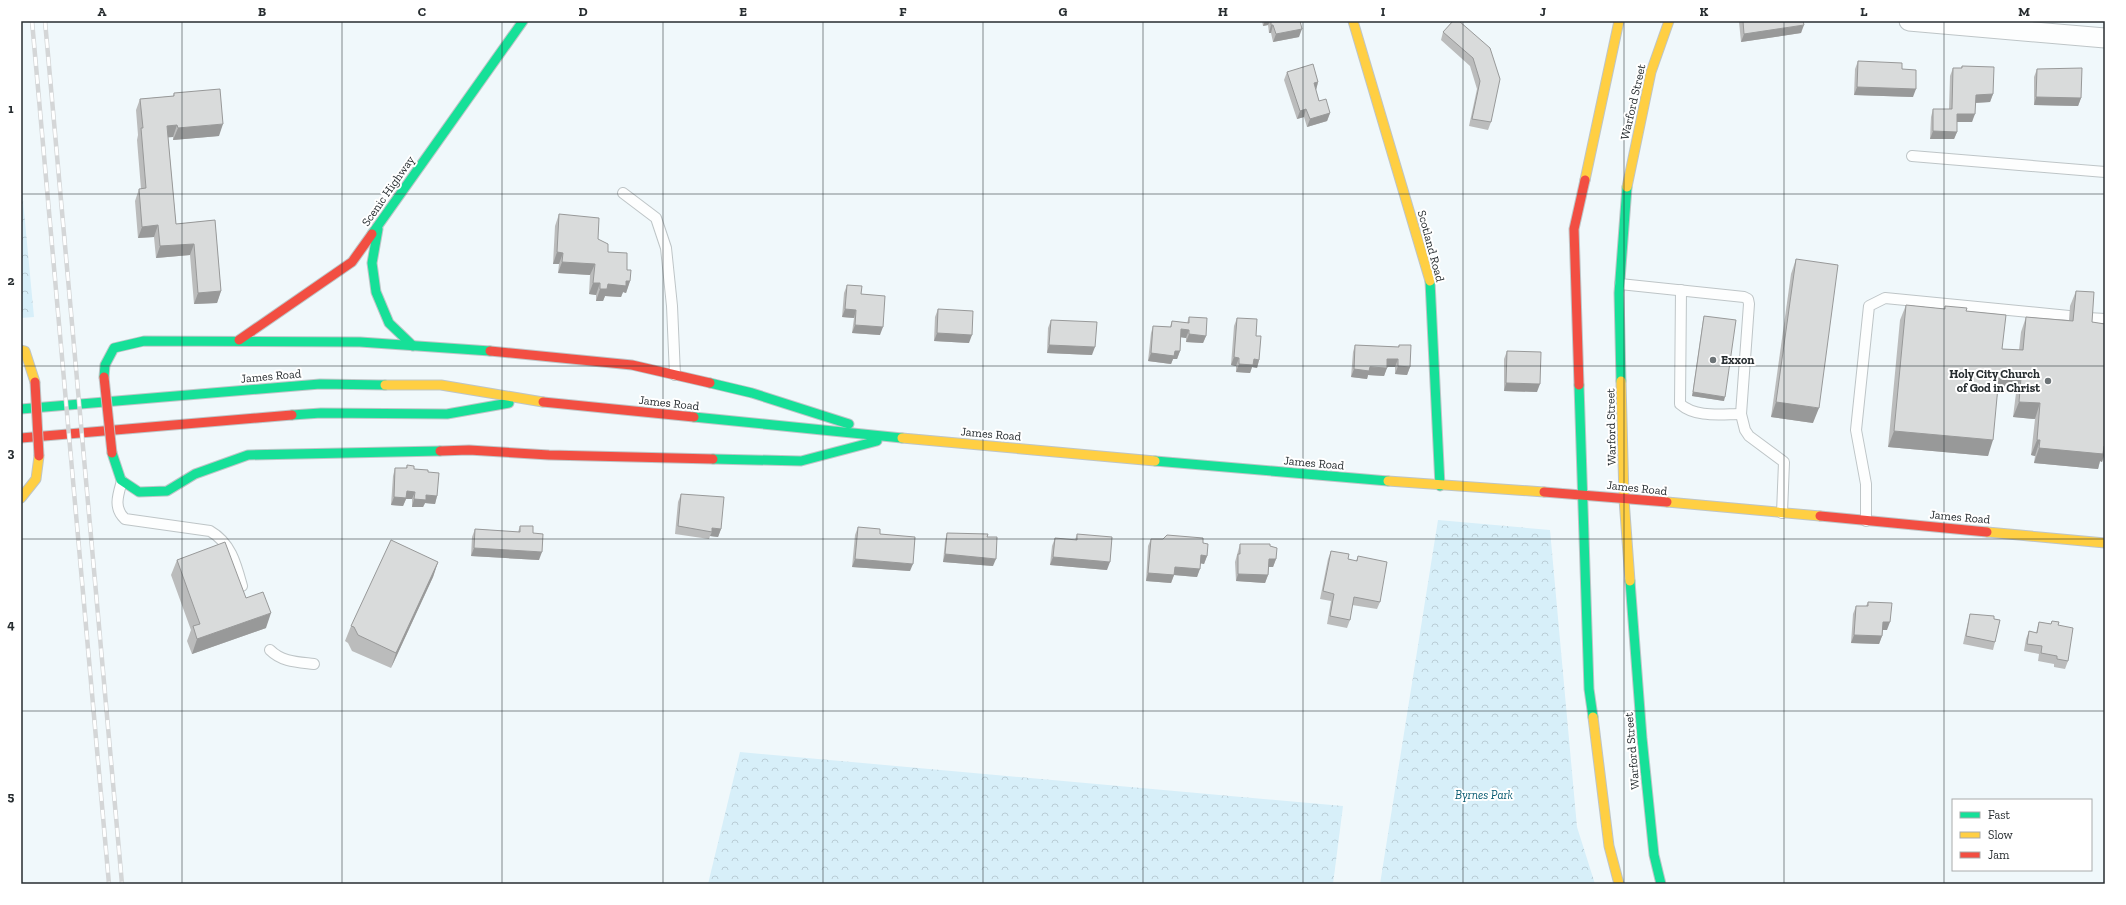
<svg xmlns="http://www.w3.org/2000/svg" width="2126" height="905" viewBox="0 0 2126 905" font-family="'Zilla Slab',serif">
  <style>
    .forest { fill: url(#forest-crowns) }
    .lines { fill: none; stroke-linecap: round; stroke-linejoin: round }
    .lane-casing { stroke: #bec5c7; stroke-width: 12 }
    .street-casing { stroke: #bec5c7; stroke-width: 21 }
    .fast-casing { stroke: #bec5c7; stroke-width: 11 }
    .slow-casing { stroke: #bec5c7; stroke-width: 11 }
    .jam-casing { stroke: #bec5c7; stroke-width: 11 }
    .lane { stroke: #fdfefe; stroke-width: 10 }
    .street { stroke: #fdfefe; stroke-width: 19 }
    .fast { stroke: #16e098; stroke-width: 9 }
    .slow { stroke: #ffcf43; stroke-width: 9 }
    .jam { stroke: #f24e42; stroke-width: 9 }
    .rail-casing { stroke: #d4d6d7; stroke-width: 4.5 }
    .rail { stroke: #fff; stroke-width: 3; stroke-dasharray: 9; stroke-linecap: butt }
    .jam-bridge-casing { stroke: #bec5c7; stroke-width: 11; stroke-linecap: butt }
    .jam-bridge { stroke: #f24e42; stroke-width: 9 }
    .wall { fill: #bbbcbc }
    .shaded-wall { fill: #989999 }
    .building { fill: #d9dbdb; stroke: #989999 }
    .grid { fill: none; stroke: #272d30; stroke-width: 1; stroke-opacity: 0.55 }
    .poi-dot { fill: #6d7477; stroke: #fff; stroke-width: 1.5 }
    .labels { text-anchor: middle; dominant-baseline: central; stroke-width: 4; stroke-linejoin: round; paint-order: stroke }
    .street-label { font-size: 12px; fill: #272d30; stroke: #fff }
    .poi-label { font-size: 12px; font-weight: bold; fill: #272d30; stroke: #fff; text-anchor: start }
    .park-label { font-size: 12px; font-style: italic; fill: #065970; stroke: #fff }
    .neatline { fill: none; stroke: #272d30; stroke-width: 1.5 }
    .grid-label { font-size: 13px; text-anchor: middle; font-weight: bold; fill: #272d30 }
  </style>
  <defs>
    <pattern id="forest-crowns" width="20" height="18" patternUnits="userSpaceOnUse"><rect width="20" height="18" fill="#d7eff9"/><path d="M2 6a3 3 0 1 1 6 0M12 15a3 3 0 1 1 6 0" fill="none" stroke="#b9cdd6"/></pattern>
  </defs>
  <rect width="100%" height="100%" fill="#f0f8fb"/>
  <!-- forest -->
  <g class="forest">
    <path d="M21 179 34 317 21 318Z"/>
    <path d="M1438 520 1550 530 1577 827 1595 884H1380Z"/>
    <path d="M740 752 1343 806 1333 884H708Z"/>
  </g>
  <g class="lines">
    <!-- lane casing -->
    <g class="lane-casing">
      <g id="lane">
        <path d="M1912 156 2105 172"/>
        <path d="M623 193 656 218 666 248 672 306 675 375"/>
        <path d="M1620 284 1744 297 1748 299 1749 304 1741 414 1745 430 1749 436 1784 462 1782 513"/>
        <path d="M1681 290 1680 404C1696 418 1721 414 1741 414"/>
        <path d="M2088 318 2105 319"/>
        <path d="M122 481C118 495 113 508 125 519L210 531C231 543 236 564 242 586"/>
        <path d="M1866 521V484L1856 430 1869 306 1885 298 2069 316"/>
        <path d="M270 650C282 662 297 662 314 664"/>
      </g>
    </g>
    <!-- street casing -->
    <g class="street-casing">
      <path id="street" d="M1909 21 2105 38"/>
    </g>
    <!-- fast casing -->
    <g class="fast-casing">
      <g id="fast">
        <path d="M378 229 372 263 376 292 389 323 413 346"/>
        <path d="M372 234 523 21"/>
        <path d="M1430 281 1440 486"/>
        <path d="M104 377 105 365 114 348 144 341 360 342 490 351"/>
        <path d="M1621 381 1619 293 1627 187"/>
        <path d="M710 383 752 393 849 424"/>
        <path d="M1579 385 1589 689 1593 717"/>
        <path d="M21 409 320 384 385 385"/>
        <path d="M292 415 321 413 447 414 509 403"/>
        <path d="M694 417 902 438"/>
        <path d="M112 453 121 480 139 492 167 491 195 474 248 455 440 451"/>
        <path d="M713 459 801 461 877 441"/>
        <path d="M1155 461 1388 481"/>
        <path d="M1630 581 1642 738 1654 855 1661 884"/>
      </g>
    </g>
    <!-- slow casing -->
    <g class="slow-casing">
      <g id="slow">
        <path d="M1353 21 1430 281"/>
        <path d="M1585 180 1619 21"/>
        <path d="M1627 187 1651 72 1669 21"/>
        <path d="M21 350 25 351 35 382"/>
        <path d="M1621 381 1624 499 1630 581"/>
        <path d="M385 385H441L543 402"/>
        <path d="M902 438 1155 461"/>
        <path d="M1388 481 1544 492"/>
        <path d="M21 498 36 479 39 456"/>
        <path d="M1667 502 1820 516"/>
        <path d="M1987 532 2105 543"/>
        <path d="M1593 717 1609 846 1619 884"/>
      </g>
    </g>
    <!-- jam casing -->
    <g class="jam-casing">
      <g id="jam">
        <path d="M239 340 352 262 372 234"/>
        <path d="M490 351 632 365 710 383"/>
        <path d="M1579 385 1574 229 1585 180"/>
        <path d="M543 402 694 417"/>
        <path d="M21 438 292 415"/>
        <path d="M440 451 469 450 549 455 713 459"/>
        <path d="M1544 492 1667 502"/>
        <path d="M1820 516 1987 532"/>
      </g>
    </g>
    <!-- lane -->
    <use href="#lane" class="lane"/>
    <!-- street -->
    <use href="#street" class="street"/>
    <!-- fast -->
    <use href="#fast" class="fast"/>
    <!-- slow -->
    <use href="#slow" class="slow"/>
    <!-- jam -->
    <use href="#jam" class="jam"/>
    <!-- rail casing -->
    <g class="rail-casing">
      <g id="rail">
        <path d="M32 21 109 884"/>
        <path d="M45 21 122 884"/>
      </g>
    </g>
    <!-- rail -->
    <use href="#rail" class="rail"/>
    <!-- jam-bridge casing -->
    <g class="jam-bridge-casing">
      <g id="jam-bridge">
        <path d="M104 377 112 453"/>
        <path d="M35 382 39 456"/>
      </g>
    </g>
    <!-- jam-bridge -->
    <use href="#jam-bridge" class="jam-bridge"/>
  </g>
  <!-- wall -->
  <g class="wall">
    <path d="M1262 21H1300L1299 37 1273 42 1271 33H1269L1268 25 1263 26Z"/>
    <path d="M1739 21H1803L1801 33 1741 42 1739 22Z"/>
    <path d="M1443 32 1490 48 1491 122 1488 130 1469 126 1477 89 1470 66 1441 40Z"/>
    <path d="M1858 61 1902 69 1913 97 1854 95 1855 69Z"/>
    <path d="M1962 66 1993 94 1990 102 1975 103 1972 122H1957V132L1954 139H1930L1931 117 1933 109H1949L1950 76 1953 68H1961Z"/>
    <path d="M2037 69 2081 98 2078 106 2034 105V77Z"/>
    <path d="M1287 72 1318 82 1316 90 1319 101 1330 113 1327 121 1307 127 1304 117 1297 119 1284 80Z"/>
    <path d="M174 93 219 136 173 140V137H168L176 224 215 220 221 291 217 303 194 304 190 255 156 258 154 237 138 238 135 201 139 189H141L137 140 138 135 136 110 140 99 173 96Z"/>
    <path d="M559 214 598 239 608 252 627 270 630 281 626 293 623 292 621 297 605 296 603 301H596V295L589 294 590 275 558 273 559 264H553L555 226Z"/>
    <path d="M1796 259 1813 423 1771 417 1791 274Z"/>
    <path d="M847 285 861 294 880 335 852 333 854 318 842 317 844 293Z"/>
    <path d="M2076 291 2092 322 2105 324V452L2102 462 2100 461 2098 469 2034 463 2035 456 2031 455 2035 419 2013 417 2016 393 1998 391 1988 456 1888 447 1900 320 1906 305 1944 309 1945 306 1966 311 2002 349 2019 350 2021 332 2026 317 2069 320 2070 306Z"/>
    <path d="M938 309 969 343 934 341 935 317Z"/>
    <path d="M1704 316 1724 401 1692 396 1703 320Z"/>
    <path d="M1189 317 1206 336 1203 343 1186 342V338L1181 337 1180 351 1177 359H1173L1171 364 1148 361 1151 333 1153 326 1170 327 1172 321 1187 323Z"/>
    <path d="M1237 318 1256 336 1259 360 1257 368 1252 367 1250 373 1236 372V366L1231 365 1234 326Z"/>
    <path d="M1051 320 1092 355 1047 353 1048 328Z"/>
    <path d="M1355 345 1398 347 1399 345 1410 367 1407 375 1395 374V367H1387L1384 376 1368 375 1367 379 1351 377 1353 352Z"/>
    <path d="M1507 351 1537 392 1504 391V359Z"/>
    <path d="M407 465 414 469 428 472 437 496 435 504 425 503 423 507H412V499H406L403 506 391 505 393 476 395 468H406Z"/>
    <path d="M681 494 721 529 718 537 710 536 709 539 675 534 678 502Z"/>
    <path d="M520 526 533 533 539 560 471 556 472 537 475 529 518 532Z"/>
    <path d="M858 527 880 534 910 571 852 567 855 535Z"/>
    <path d="M947 533 987 537 993 566 943 562 945 541Z"/>
    <path d="M1077 534 1107 570 1050 565 1052 546 1055 538 1075 540Z"/>
    <path d="M1151 539 1203 543 1207 556 1204 564 1201 563 1197 577 1174 575 1171 583 1146 581 1148 546Z"/>
    <path d="M1240 544 1270 546 1276 559 1273 567H1269L1268 575 1265 583 1236 581 1235 562Z"/>
    <path d="M1331 551 1348 559 1356 561 1358 556 1380 602 1377 609 1352 605 1350 620 1347 628 1327 624 1331 601 1320 599 1328 559Z"/>
    <path d="M177 560 246 598 266 628 192 654 187 641 191 630 171 575Z"/>
    <path d="M438 562 433 577 391 668 352 651 348 643 345 641 351 626Z"/>
    <path d="M1868 602 1887 630H1883L1882 636 1879 644 1851 643 1853 614 1856 606H1866Z"/>
    <path d="M1970 614 1994 619 1995 642 1993 650 1963 644 1968 622Z"/>
    <path d="M2052 621 2058 625 2068 661 2065 669 2054 667V664L2038 661 2039 654 2024 651 2026 639 2029 631 2036 633 2039 622 2051 624Z"/>
  </g>
  <!-- shaded-wall -->
  <g class="shaded-wall">
    <path d="M1265 21H1270L1268 25 1263 26Z"/>
    <path d="M1271 25H1273L1271 33H1269Z"/>
    <path d="M1804 25 1801 33 1741 42 1744 34Z"/>
    <path d="M1302 29 1299 37 1273 42 1276 34Z"/>
    <path d="M1318 82 1316 90 1314 83Z"/>
    <path d="M1857 87 1916 89 1913 97 1854 95Z"/>
    <path d="M1993 94 1990 102 1973 103 1976 95Z"/>
    <path d="M2036 97 2081 98 2078 106 2034 105Z"/>
    <path d="M1306 109 1304 117 1297 119 1300 111Z"/>
    <path d="M1330 113 1327 121 1307 127 1310 119Z"/>
    <path d="M1957 114H1975L1972 122H1954Z"/>
    <path d="M223 124 219 136 173 140 178 128Z"/>
    <path d="M177 125 173 137 162 138 167 126Z"/>
    <path d="M1933 131 1957 132 1954 139H1930Z"/>
    <path d="M158 225 154 237 138 238 142 227Z"/>
    <path d="M194 244 190 255 156 258 160 246Z"/>
    <path d="M557 252 563 253 559 264H553Z"/>
    <path d="M562 262 595 264 590 275 558 273Z"/>
    <path d="M626 281H630L626 293 623 292 621 297 605 296 603 301H596L600 289 608 284Z"/>
    <path d="M593 283H600L596 295 589 294Z"/>
    <path d="M221 291 217 303 194 304 198 293Z"/>
    <path d="M845 309 856 310 854 318 842 317Z"/>
    <path d="M855 325 883 327 880 335 852 333Z"/>
    <path d="M1181 329 1189 330 1186 338 1179 337Z"/>
    <path d="M937 333 972 335 969 343 934 341Z"/>
    <path d="M1189 334 1206 336 1203 343 1186 342Z"/>
    <path d="M1049 345 1095 347 1092 355 1047 353Z"/>
    <path d="M1175 351H1180L1177 359H1173L1171 364 1148 361 1151 353Z"/>
    <path d="M1234 357 1239 358 1236 366 1231 365Z"/>
    <path d="M1254 359 1259 360 1257 368 1252 367 1250 373 1236 372 1239 364Z"/>
    <path d="M1387 359H1398L1395 367H1384Z"/>
    <path d="M1398 366 1410 367 1407 375 1395 374Z"/>
    <path d="M1370 367 1387 368 1384 376 1368 375 1367 379 1351 377 1354 369Z"/>
    <path d="M1999 376 2021 378 2016 393 1994 391Z"/>
    <path d="M1506 383 1540 384 1537 392 1504 391Z"/>
    <path d="M1693 392 1725 397 1724 401 1692 396Z"/>
    <path d="M1776 402 1819 408 1813 423 1771 417Z"/>
    <path d="M2019 402 2040 403 2035 419 2013 417Z"/>
    <path d="M1894 431 1993 440 1988 456 1888 447Z"/>
    <path d="M2037 440H2040L2035 456 2031 455Z"/>
    <path d="M2105 446V452L2102 462 2100 461 2098 469 2034 463 2039 448Z"/>
    <path d="M407 491 415 492 412 499H406L403 506 391 505 394 497Z"/>
    <path d="M426 495 437 496 435 504 425 503 423 507H412L414 499Z"/>
    <path d="M712 528 721 529 718 537 710 536 712 532Z"/>
    <path d="M474 548 542 552 539 560 471 556Z"/>
    <path d="M945 554 996 559 993 566 943 562Z"/>
    <path d="M1201 555 1207 556 1204 564 1198 563Z"/>
    <path d="M1053 557 1110 562 1107 570 1050 565Z"/>
    <path d="M855 559 913 564 910 571 852 567Z"/>
    <path d="M1269 559H1276L1273 567H1266Z"/>
    <path d="M438 562 433 577 391 668 396 653Z"/>
    <path d="M1175 567 1200 569 1197 577 1174 575 1171 583 1146 581 1148 573Z"/>
    <path d="M1238 574 1268 575 1265 583 1236 581Z"/>
    <path d="M271 613 266 628 192 654 197 639Z"/>
    <path d="M1883 622H1890L1887 630H1880Z"/>
    <path d="M1854 635 1882 636 1879 644 1851 643Z"/>
  </g>
  <!-- building -->
  <g class="building">
    <path d="M1271 21H1300L1302 29 1276 34 1273 25H1271Z"/>
    <path d="M1453 21H1459L1490 48 1500 79 1491 122 1472 119 1480 81 1473 58 1443 32Z"/>
    <path d="M1743 21H1803L1804 25 1744 34Z"/>
    <path d="M1858 61 1902 63V69L1916 70V89L1857 87Z"/>
    <path d="M1313 64 1318 82 1314 83 1319 101 1326 99 1330 113 1310 119 1306 109 1300 111 1287 72Z"/>
    <path d="M1962 66 1994 67 1993 94 1976 95 1975 114H1957V132L1933 131V109H1952L1953 68H1962Z"/>
    <path d="M2082 68 2081 98 2036 97 2037 69Z"/>
    <path d="M220 89 223 124 178 128 177 125 167 126 176 224 215 220 221 291 198 293 194 244 160 246 158 225 142 227 139 189 146 188 141 128H143L140 99 174 96V93Z"/>
    <path d="M559 214 599 218 598 239 608 244V252L627 253V270H631L630 281H626V286L608 284 607 289H600V283H593L595 264 562 262 563 253 557 252Z"/>
    <path d="M1796 259 1838 265 1819 408 1776 402Z"/>
    <path d="M847 285 862 286 861 294 885 296 883 327 855 325 856 310 845 309Z"/>
    <path d="M2076 291 2094 292 2092 322 2105 324V446H2104L2103 454 2039 448 2040 440H2037L2040 403 2019 402 2021 378 1999 376 1993 440 1894 431 1906 305 1945 309V306L1967 308 1966 311 2006 315 2002 349 2023 350 2026 317 2073 321Z"/>
    <path d="M938 309 973 311 972 335 937 333Z"/>
    <path d="M1704 316 1736 320 1725 397 1693 392Z"/>
    <path d="M1189 317 1207 318 1206 336 1189 334V330L1181 329 1180 351H1175L1174 356 1151 353 1153 326 1171 327 1172 321 1189 323Z"/>
    <path d="M1237 318 1257 319 1256 336H1261L1259 360 1254 359 1253 365 1239 364V358L1234 357Z"/>
    <path d="M1051 320 1097 322 1095 347 1049 345Z"/>
    <path d="M1355 345 1399 347V345H1411L1410 367 1398 366V359H1387V368L1370 367 1369 371 1354 369Z"/>
    <path d="M1507 351 1541 352 1540 384 1506 383Z"/>
    <path d="M407 465 414 466V469L428 470V472L439 473 437 496 426 495V500L414 499 415 492 407 491 406 498 394 497 395 468H407Z"/>
    <path d="M681 494 724 497 721 529 712 528V532L678 526Z"/>
    <path d="M520 526H533V533L543 534 542 552 474 548 475 529 520 532Z"/>
    <path d="M858 527 880 529V534L915 537 913 564 855 559Z"/>
    <path d="M947 533 988 534 987 537H997L996 559 945 554Z"/>
    <path d="M1077 534 1112 537 1110 562 1053 557 1055 538 1077 540Z"/>
    <path d="M1167 535 1203 538V543L1208 544 1207 556 1201 555 1200 569 1175 567 1174 575 1148 573 1151 539H1163Z"/>
    <path d="M391 540 438 562 396 653 358 635 354 627 351 626Z"/>
    <path d="M225 542 246 598 263 592 271 613 197 639 193 626 200 624 177 560Z"/>
    <path d="M1240 544H1270V546L1277 548 1276 559H1269L1268 575 1238 574V554H1240Z"/>
    <path d="M1331 551 1349 554 1348 559 1357 561 1358 556 1387 562 1380 602 1354 597 1350 620 1330 616 1334 594 1323 591Z"/>
    <path d="M1868 602 1892 603 1890 622H1883L1882 636 1854 635 1856 606H1868Z"/>
    <path d="M1970 614 1994 616V619L2000 620 1995 642 1966 636Z"/>
    <path d="M2052 621 2059 622 2058 625 2073 628 2068 661 2057 659V656L2041 653 2042 646 2027 644 2029 631 2037 633 2039 622 2051 624Z"/>
  </g>
  <!-- grid -->
  <path class="grid" d="M182 21V884M342 21V884M502 21V884M663 21V884M823 21V884M983 21V884M1143 21V884M1303 21V884M1463 21V884M1624 21V884M1784 21V884M1944 21V884M21 194H2105M21 366H2105M21 539H2105M21 711H2105"/>
  <!-- markers -->
  <g class="poi-dot">
    <circle cx="1713" cy="360" r="4"/>
    <circle cx="2048" cy="381" r="4"/>
  </g>
  <g class="labels">
    <!-- street labels -->
    <g class="street-label">
      <text transform="translate(1633 102) rotate(-77)">Warford Street</text>
      <text transform="translate(388 191) rotate(-55)">Scenic Highway</text>
      <text transform="translate(1431 246) rotate(75)">Scotland Road</text>
      <text transform="translate(271 376) rotate(-5)">James Road</text>
      <text transform="translate(669 403) rotate(6)">James Road</text>
      <text transform="translate(1611 427) rotate(-91)">Warford Street</text>
      <text transform="translate(991 434) rotate(5)">James Road</text>
      <text transform="translate(1314 463) rotate(5)">James Road</text>
      <text transform="translate(1637 488) rotate(6)">James Road</text>
      <text transform="translate(1960 517) rotate(5)">James Road</text>
      <text transform="translate(1632 751) rotate(-95)">Warford Street</text>
    </g>
    <!-- poi labels -->
    <g class="poi-label">
      <text x="1721" y="360">Exxon</text>
      <text x="2040" y="374" text-anchor="end">Holy City Church<tspan x="2040" dy="14">of God in Christ</tspan></text>
    </g>
    <!-- park labels -->
    <g class="park-label">
      <text x="1484" y="795">Byrnes Park</text>
    </g>
  </g>
  <!-- border -->
  <rect width="2126" height="905" fill="none" stroke="#ffffff" stroke-width="44"/>
  <!-- legend -->
  <rect x="1952" y="799" width="140" height="72" fill="#ffffff" stroke="#a9abac"/>
  <rect x="1960" y="812" width="20" height="6" fill="#16e098" stroke="#a9abac"/>
  <text x="1988" y="819" font-size="12" fill="#272d30">Fast</text>
  <rect x="1960" y="832" width="20" height="6" fill="#ffcf43" stroke="#a9abac"/>
  <text x="1988" y="839" font-size="12" fill="#272d30">Slow</text>
  <rect x="1960" y="852" width="20" height="6" fill="#f24e42" stroke="#a9abac"/>
  <text x="1988" y="859" font-size="12" fill="#272d30">Jam</text>
  <rect x="22" y="22" width="2082" height="861" class="neatline"/>
  <g class="grid-label">
    <text x="102" y="16">A</text>
    <text x="262" y="16">B</text>
    <text x="422" y="16">C</text>
    <text x="583" y="16">D</text>
    <text x="743" y="16">E</text>
    <text x="903" y="16">F</text>
    <text x="1063" y="16">G</text>
    <text x="1223" y="16">H</text>
    <text x="1383" y="16">I</text>
    <text x="1543" y="16">J</text>
    <text x="1704" y="16">K</text>
    <text x="1864" y="16">L</text>
    <text x="2024" y="16">M</text>
    <text x="11" y="113">1</text>
    <text x="11" y="285">2</text>
    <text x="11" y="457">3</text>
    <text x="11" y="629">4</text>
    <text x="11" y="801">5</text>
  </g>
</svg>
